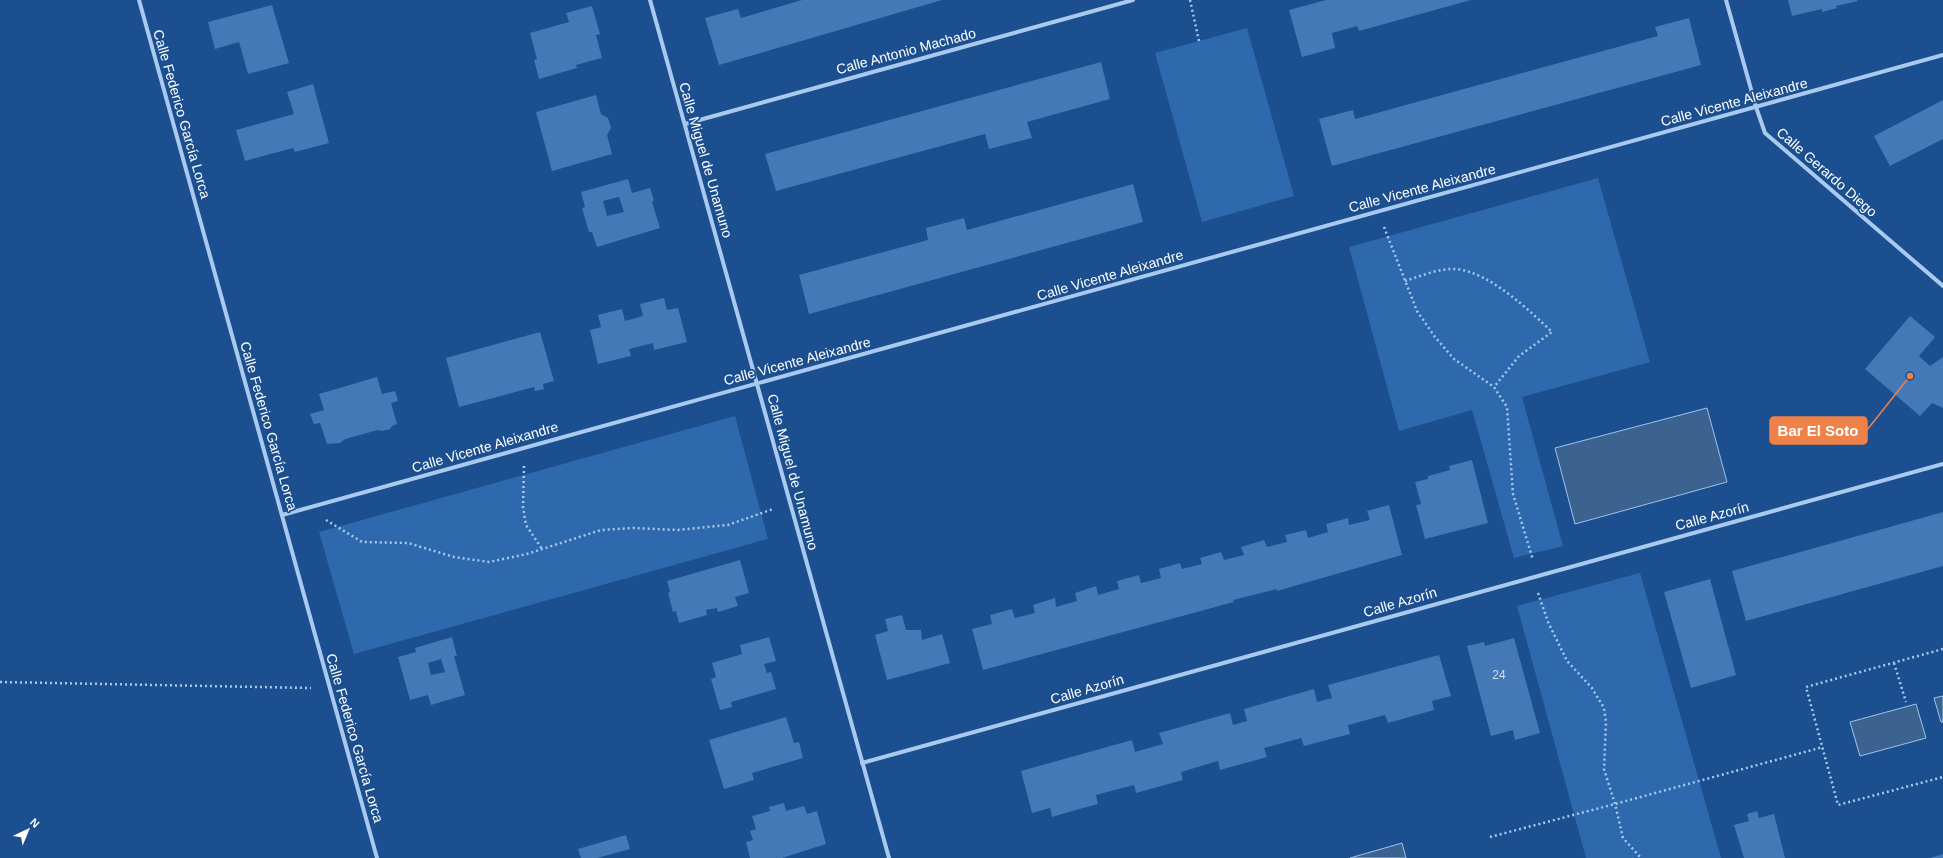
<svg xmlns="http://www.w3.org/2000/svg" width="1943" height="858" viewBox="0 0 1943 858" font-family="Helvetica,sans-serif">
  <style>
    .green { fill: #2e69ad }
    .water { fill: #3c6290; stroke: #9cc4f0 }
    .building { fill: #4478b7; fill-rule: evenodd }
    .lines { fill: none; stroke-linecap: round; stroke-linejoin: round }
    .path { stroke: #a9c9ee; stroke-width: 2.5; stroke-dasharray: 2 3; stroke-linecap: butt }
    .minor { stroke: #a9c9ee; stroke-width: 4 }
    .labels { text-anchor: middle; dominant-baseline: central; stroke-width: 3.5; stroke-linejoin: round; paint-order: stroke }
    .number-label { font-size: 12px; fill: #d0dded }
    .street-label { font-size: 14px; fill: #fff; stroke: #1b4f8f }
    .leader { fill: none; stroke: #ee8249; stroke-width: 1.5 }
    .callout-dot { fill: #ee8249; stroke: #1b4f8f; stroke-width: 1.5 }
    .callout { fill: #ee8249; stroke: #ee8249; stroke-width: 1.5 }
    .callout-label { font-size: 15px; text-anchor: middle; font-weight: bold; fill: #fff }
  </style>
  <rect width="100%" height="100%" fill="#1b4f8f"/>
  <!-- green -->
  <g class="green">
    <path d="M1247 28 1294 196 1202 222 1155 53Z"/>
    <path d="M1598 178 1650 362 1522 397 1563 546 1514 558 1472 410 1399 431 1349 247Z"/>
    <path d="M735 416 768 539 354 654 319 532Z"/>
    <path d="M1640 573 1721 858H1586L1517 606Z"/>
  </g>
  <!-- water -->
  <g class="water">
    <path d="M1707 408 1727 482 1575 524 1555 448Z"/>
    <path d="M1943 696V722H1941L1934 698Z"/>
    <path d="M1916 704 1926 738 1860 756 1850 722Z"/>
    <path d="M1402 843 1406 858H1350Z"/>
  </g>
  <!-- building -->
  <g class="building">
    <path d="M802 0H942L719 65 705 18 738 9 741 18Z"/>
    <path d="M1326 0H1471L1359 31 1357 26 1332 33 1335 48 1302 57 1289 10Z"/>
    <path d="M1788 0H1857L1858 1 1836 6 1837 8 1822 12V9L1792 16Z"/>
    <path d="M272 5 289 63 248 74 239 42 215 49 208 22Z"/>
    <path d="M592 6 600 34 596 35 602 58 576 65 577 68 539 79 534 60 537 59 530 33 569 22 566 13Z"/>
    <path d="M1689 18 1701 65 1332 166 1319 119 1353 110 1355 119 1504 78 1658 36 1655 27Z"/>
    <path d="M1101 62 1110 99 1027 122 1032 138 989 149 985 134 776 191 765 154Z"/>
    <path d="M313 84 329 143 295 152 293 148 245 161 236 130 294 114 287 92Z"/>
    <path d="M596 95 601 114 608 118 611 128 607 135 612 154 552 171 536 112Z"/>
    <path d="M1943 100V139L1890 166 1874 136Z"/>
    <path d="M628 179 632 193 650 188 654 200 652 202 660 228 597 247 592 232H589L582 208 585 207 581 192ZM619 197 624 212 607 216 603 201Z"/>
    <path d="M1133 184 1143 222 809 314 799 275 928 240 926 228 964 218 967 230Z"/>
    <path d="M664 298 667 310 678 308 687 342 654 350 653 343 629 349 631 356 598 364 590 330 601 327 598 315 622 309 625 321 643 316 640 304Z"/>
    <path d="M1910 316 1935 337 1919 356 1930 366 1943 357V408L1932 403 1920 416 1865 369Z"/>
    <path d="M540 332 554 381 543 384 544 389 535 391 534 387 459 407 446 358Z"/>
    <path d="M377 377 382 394 395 391 398 401 391 403 397 424 392 426 390 429 382 431 378 430 345 439 340 443 327 444 320 423 314 424 310 414 324 410 319 394Z"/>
    <path d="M1472 460 1488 523 1425 539 1416 505 1421 504 1415 482 1428 479V476L1450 470 1449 466Z"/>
    <path d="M1389 505 1402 555 1277 591V589L1233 600 1234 602 983 670 972 629 992 624 990 615 1012 609 1015 618 1035 613 1033 605 1055 598 1056 607 1077 601 1075 593 1096 586 1098 595 1119 589 1117 581 1139 575 1141 583 1161 578 1159 569 1180 563 1182 569 1202 564 1200 558 1221 552 1224 560 1244 555 1241 547 1264 540 1267 547 1287 542 1285 535 1306 530 1308 538 1328 532 1326 524 1348 518 1349 525 1370 520 1367 511Z"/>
    <path d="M1943 512V566L1746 621 1732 571Z"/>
    <path d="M740 560 749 593 735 597 738 606 718 612 717 608 706 610 707 615 679 623 676 611 673 612 668 593 670 592 667 581Z"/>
    <path d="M1710 579 1736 675 1691 688 1664 592Z"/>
    <path d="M902 615 906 630H921L922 640 942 634 950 663 887 680 875 635 888 631 885 619Z"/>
    <path d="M452 637 457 656H454L465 695 431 705 428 695 410 700 398 657 416 652 415 648ZM441 659 445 672 431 675 428 663Z"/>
    <path d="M769 637 776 661 764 664 767 673 771 672 776 689 731 702 732 707 720 710 711 679 716 677 712 663 742 654 740 645Z"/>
    <path d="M1514 638 1540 733 1515 740 1513 730 1491 736 1467 646 1484 642 1485 646Z"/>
    <path d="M1439 655 1451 696 1432 701 1434 710 1388 723 1385 715 1348 725 1350 734 1304 746 1301 738 1283 743 1264 748 1267 757 1220 770 1218 761 1181 772 1183 780 1136 793 1134 785 1096 795 1098 804 1076 810 1052 817 1050 808 1032 813 1021 771 1132 740 1135 752 1163 744 1159 733 1230 713 1233 725 1247 721 1244 709 1314 689 1317 702 1332 698 1328 685Z"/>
    <path d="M786 717 794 743 799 742 803 758 752 773 754 780 724 789 709 740Z"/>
    <path d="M784 803 786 811 804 806 807 814 817 811 826 844 782 858H750L746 842 753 840 750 831 756 829 752 816 770 811 769 807Z"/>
    <path d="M1757 811 1759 818 1774 814 1785 858H1744L1734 825 1749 821 1747 814Z"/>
    <path d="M626 835 630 849 597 858H581L578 849Z"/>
    <path d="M1943 854V858H1930Z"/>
  </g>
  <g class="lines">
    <!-- path -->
    <g class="path">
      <path d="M1190 0 1199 41"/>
      <path d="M1384 227 1417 311 1435 337 1454 359 1494 387 1507 407 1513 494 1533 560"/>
      <path d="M1405 281C1421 276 1439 268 1456 269 1489 272 1529 310 1552 332L1519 356 1494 387"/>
      <path d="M524 466 523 507 526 525 542 549"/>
      <path d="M326 520 362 542 408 543 454 557 489 562 527 554 601 530 633 528 678 530 728 525 773 509"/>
      <path d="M1538 593 1548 622 1567 661 1592 688 1604 708 1606 722 1604 769 1615 804 1623 838 1641 858"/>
      <path d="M1943 649 1806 687 1838 805 1943 777"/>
      <path d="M1894 663 1906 702"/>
      <path d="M0 682 311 688"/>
      <path d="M1490 837 1615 804 1823 747"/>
    </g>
    <!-- minor -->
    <g class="minor">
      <path d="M139 0 377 858"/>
      <path d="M650 0 889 858"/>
      <path d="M1726 0 1756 107 1765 133 1943 286"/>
      <path d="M685 124 1133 0"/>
      <path d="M282 515 1943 55"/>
      <path d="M862 763 1943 464"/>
    </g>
  </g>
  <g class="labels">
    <!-- number labels -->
    <g class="number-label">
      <text x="1499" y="675">24</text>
    </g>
    <!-- street labels -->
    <g class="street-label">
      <text transform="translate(906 51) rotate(-15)">Calle Antonio Machado</text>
      <text transform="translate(1734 102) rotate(-15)">Calle Vicente Aleixandre</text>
      <text transform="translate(182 114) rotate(74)">Calle Federico García Lorca</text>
      <text transform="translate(706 160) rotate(74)">Calle Miguel de Unamuno</text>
      <text transform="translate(1827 172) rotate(41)">Calle Gerardo Diego</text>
      <text transform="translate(1422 188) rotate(-15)">Calle Vicente Aleixandre</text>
      <text transform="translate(1110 275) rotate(-16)">Calle Vicente Aleixandre</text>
      <text transform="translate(797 361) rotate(-15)">Calle Vicente Aleixandre</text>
      <text transform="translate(269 426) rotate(74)">Calle Federico García Lorca</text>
      <text transform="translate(485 447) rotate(-16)">Calle Vicente Aleixandre</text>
      <text transform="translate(793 472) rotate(75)">Calle Miguel de Unamuno</text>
      <text transform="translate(1712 516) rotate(-15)">Calle Azorín</text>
      <text transform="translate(1400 602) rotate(-16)">Calle Azorín</text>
      <text transform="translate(1087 689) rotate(-16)">Calle Azorín</text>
      <text transform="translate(355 738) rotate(74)">Calle Federico García Lorca</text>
    </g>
  </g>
  <!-- callouts -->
  <path class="leader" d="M1910 376L1867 430"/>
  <circle class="callout-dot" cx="1910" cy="376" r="4"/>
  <rect class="callout" x="1770" y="417" width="97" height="27" rx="4"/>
  <g class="callout-label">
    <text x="1818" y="436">Bar El Soto</text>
  </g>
  <!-- north arrow -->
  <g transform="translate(28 830) rotate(44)" stroke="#1b4f8f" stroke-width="3" paint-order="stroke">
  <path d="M0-3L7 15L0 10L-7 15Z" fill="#ffffff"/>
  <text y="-6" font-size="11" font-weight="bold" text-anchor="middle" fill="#ffffff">N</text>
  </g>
</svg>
